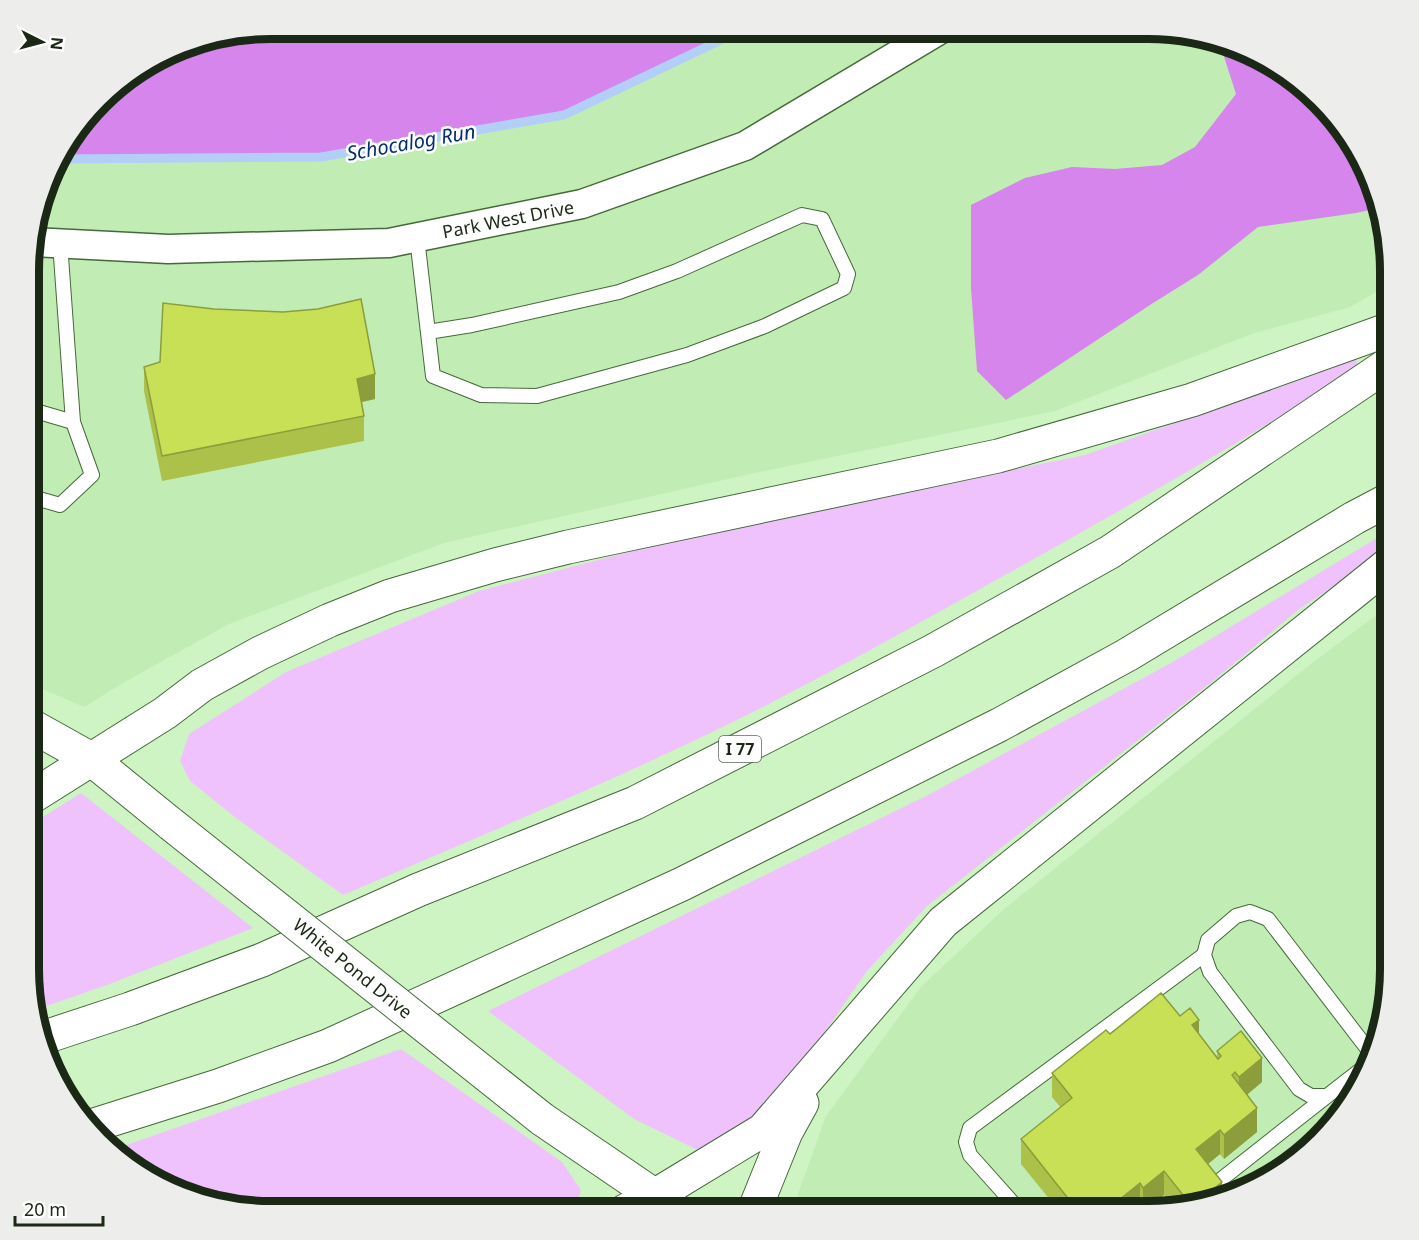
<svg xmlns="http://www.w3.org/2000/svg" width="1419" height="1240" viewBox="0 0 1419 1240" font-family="'Noto Sans',sans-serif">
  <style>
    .built { fill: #c1ecb3 }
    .green { fill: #f0c2fd }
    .forest { fill: #d585ec }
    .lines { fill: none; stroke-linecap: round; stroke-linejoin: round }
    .stream { stroke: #b3cff8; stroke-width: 9 }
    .service-casing { stroke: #46683c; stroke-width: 16 }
    .minor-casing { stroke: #46683c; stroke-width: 31 }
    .tertiary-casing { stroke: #46683c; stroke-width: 35 }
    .motorway-casing { stroke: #46683c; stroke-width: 35 }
    .service { stroke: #fff; stroke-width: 14 }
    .minor { stroke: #fff; stroke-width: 28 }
    .tertiary { stroke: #fff; stroke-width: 33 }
    .motorway { stroke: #fff; stroke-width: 33 }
    .tertiary-bridge-casing { stroke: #46683c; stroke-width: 35; stroke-linecap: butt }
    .tertiary-bridge { stroke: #fff; stroke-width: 33 }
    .wall { fill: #acc149 }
    .shaded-wall { fill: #8c9d3c }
    .building { fill: #c8e055; stroke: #8c9d3c; stroke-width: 1.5 }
    .labels { text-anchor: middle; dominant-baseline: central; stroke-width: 5; stroke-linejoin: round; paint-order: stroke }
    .shield { fill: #fff; stroke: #5f685b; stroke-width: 1.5 }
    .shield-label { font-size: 16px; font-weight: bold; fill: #1a2815 }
    .street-label { font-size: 18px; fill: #1a2815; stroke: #fff }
    .water-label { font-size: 20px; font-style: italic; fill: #03306d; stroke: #fff }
    .rim { fill: none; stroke: #1a2815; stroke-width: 8 }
  </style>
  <rect width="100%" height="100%" fill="#cdf4c2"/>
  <!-- built -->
  <g class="built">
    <path d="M744 29H1164L1255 54 1330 111 1372 178 1390 255V284L1350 307 1254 333 1055 411 750 474 444 543 229 624 123 683 84 707 31 684 33 224 58 159 321 157 563 115Z"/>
    <path d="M1390 605V969L1372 1062 1308 1151 1240 1193 1163 1211H792L826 1116 921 987 1003 910 1312 663Z"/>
  </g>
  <!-- green -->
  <g class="green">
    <path d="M1356 352 1357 366C1264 430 1164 485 1066 541 962 599 859 658 753 712 619 779 480 836 343 895L236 818 190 781 180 761 189 734 286 672 479 591 717 529 1085 455 1310 375Z"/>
    <path d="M1390 530V548L1298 610 1213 681 927 906 867 971 786 1088 755 1118 722 1139 698 1150 634 1119 488 1011 928 795 1171 663Z"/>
    <path d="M81 793 253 928 107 985 35 1010 29 984 30 825Z"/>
    <path d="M401 1049 562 1162 581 1190 574 1211H271L164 1187 115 1149Z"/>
  </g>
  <!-- forest -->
  <g class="forest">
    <path d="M271 29H744L564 115 321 157 58 159 61 150 112 89 193 42Z"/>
    <path d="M1220 44 1255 54 1330 111 1372 178 1379 208 1356 213 1258 227 1198 275 1153 303 1006 400 977 371 971 288V205L1025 178 1072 167 1115 169 1162 165 1195 147 1236 94Z"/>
  </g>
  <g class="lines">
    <!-- stream -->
    <path class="stream" d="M58 159 321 157 564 115 744 29"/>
    <!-- service casing -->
    <g class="service-casing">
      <g id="service">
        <path d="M417 238 433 376 481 395 537 396 687 355 765 326 844 288 848 274 822 219 802 215 677 271 619 292 472 325 428 332"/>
        <path d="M32 410 73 422"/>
        <path d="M32 497 60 505 92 475 73 422 60 243"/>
        <path d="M1372 1061 1327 1096H1311L1299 1089 1210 972 1204 955 1208 940 1236 916 1250 912 1268 919 1373 1056"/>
        <path d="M1209 1189 1327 1096"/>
        <path d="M1020 1211 970 1155 966 1142 970 1128 1204 955"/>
      </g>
    </g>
    <!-- minor casing -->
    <g class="minor-casing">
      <path id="minor" d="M33 242 168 249 389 243 582 204 745 146 941 29"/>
    </g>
    <!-- tertiary casing -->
    <g class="tertiary-casing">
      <g id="tertiary">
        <path d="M30 725 91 759 171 824"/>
        <path d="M542 1119 677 1211"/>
      </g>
    </g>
    <!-- motorway casing -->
    <g class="motorway-casing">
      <g id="motorway">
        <path d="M30 798 165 713 202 685 260 653 330 620 390 596 495 565 568 547 998 456 1192 400 1390 329"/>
        <path d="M42 1038 130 1009 262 960 418 890 635 803 933 651 1110 552 1390 363"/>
        <path d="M88 1127 218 1086 328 1046 682 884 999 725 1127 655 1354 518 1390 499"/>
        <path d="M625 1211 656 1195 763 1130 943 922 1390 563"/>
        <path d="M754 1211 786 1132 802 1103"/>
      </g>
    </g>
    <!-- service -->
    <use href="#service" class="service"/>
    <!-- minor -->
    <use href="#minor" class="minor"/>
    <!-- tertiary -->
    <use href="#tertiary" class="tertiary"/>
    <!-- motorway -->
    <use href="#motorway" class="motorway"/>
    <!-- tertiary-bridge casing -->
    <g class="tertiary-bridge-casing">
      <path id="tertiary-bridge" d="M171 824 542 1119"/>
    </g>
    <!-- tertiary-bridge -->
    <use href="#tertiary-bridge" class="tertiary-bridge"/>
  </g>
  <!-- wall -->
  <g class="wall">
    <path d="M144 367 375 399 362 402 364 416V441L162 481 144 391Z"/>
    <path d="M1180 1016 1199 1035 1217 1057V1051L1262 1082 1247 1095 1257 1132 1224 1159 1220 1154 1208 1164 1222 1197 1175 1208 1164 1195 1144 1211H1142L1140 1207 1135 1211H1059L1021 1164V1139L1061 1108 1052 1097V1073L1110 1034Z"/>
  </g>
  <!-- shaded-wall -->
  <g class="shaded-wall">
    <path d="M375 374V399L357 403V379Z"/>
    <path d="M1199 1020V1044L1192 1025Z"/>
    <path d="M1262 1058V1082L1239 1101V1077Z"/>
    <path d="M1257 1108V1132L1224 1159V1135Z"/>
    <path d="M1220 1130V1154L1196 1174V1149Z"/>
    <path d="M1164 1171V1195L1143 1211V1188Z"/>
    <path d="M1222 1182V1197L1196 1203Z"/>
    <path d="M1140 1183V1207L1135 1211H1105Z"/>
  </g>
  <!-- building -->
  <g class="building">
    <path d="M361 299 375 374 357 379 364 416 162 456 144 367 160 362 163 303 214 309 283 312 318 309Z"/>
    <path d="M1161 993 1180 1016 1190 1008 1199 1020 1192 1025 1218 1059 1221 1056 1217 1051 1241 1031 1262 1058 1239 1077 1235 1072 1232 1075 1257 1108 1224 1135 1220 1130 1196 1149 1222 1182 1196 1203 1191 1205 1164 1171 1143 1188 1140 1183 1105 1211H1078L1021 1139 1072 1098 1052 1073 1106 1030 1110 1034Z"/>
  </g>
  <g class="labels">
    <!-- shield labels -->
    <rect class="shield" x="719" y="736" width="42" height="26" rx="4.5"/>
    <g class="shield-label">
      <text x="740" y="749">I 77</text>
    </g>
    <!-- street labels -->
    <g class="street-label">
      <text transform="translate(508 219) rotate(-11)">Park West Drive</text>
      <text transform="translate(353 968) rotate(39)">White Pond Drive</text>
    </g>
    <!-- water labels -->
    <g class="water-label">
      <text transform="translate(411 142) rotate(-10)">Schocalog Run</text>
    </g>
  </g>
  <!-- crop -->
  <path d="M0 0H1419V1240H0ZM271 39H1148A232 232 0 0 1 1380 271V969A232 232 0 0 1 1148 1201H271A232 232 0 0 1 39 969V271A232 232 0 0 1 271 39Z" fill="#edeeec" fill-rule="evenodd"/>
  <path class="rim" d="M271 39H1148A232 232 0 0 1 1380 271V969A232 232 0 0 1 1148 1201H271A232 232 0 0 1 39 969V271A232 232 0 0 1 271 39Z"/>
  <!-- north arrow -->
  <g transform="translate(42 42) rotate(96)" stroke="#ffffff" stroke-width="4.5" paint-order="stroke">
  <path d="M0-4.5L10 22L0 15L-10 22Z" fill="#1a2815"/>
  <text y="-9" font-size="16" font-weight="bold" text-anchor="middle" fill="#1a2815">N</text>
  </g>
  <!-- scale -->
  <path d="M15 1216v9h88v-9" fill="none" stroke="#1a2815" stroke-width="3"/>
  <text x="24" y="1216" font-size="18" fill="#1a2815" stroke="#ffffff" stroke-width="4.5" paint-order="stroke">20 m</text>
</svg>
